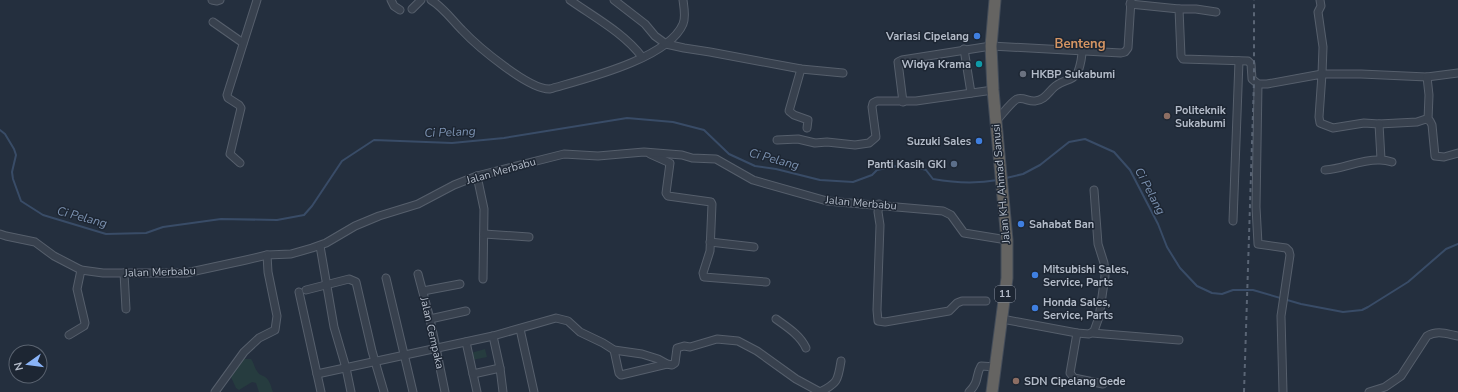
<svg xmlns="http://www.w3.org/2000/svg" width="1458" height="392" viewBox="0 0 1458 392" font-family="'Nunito Sans',sans-serif">
  <style>
    .green { fill: #263c3f }
    .lines { fill: none; stroke-linecap: round; stroke-linejoin: round }
    .stream { stroke: #394c67; stroke-width: 2 }
    .minor-casing { stroke: #565f6c; stroke-width: 9 }
    .trunk-casing { stroke: #434c59; stroke-width: 13 }
    .minor { stroke: #38414e; stroke-width: 7 }
    .trunk { stroke: #656462; stroke-width: 11 }
    .rail { stroke: #5a6575; stroke-width: 2; stroke-dasharray: 4 4; stroke-linecap: butt }
    .shop-dot { fill: #3f7fe0; stroke: #1d2633; stroke-width: 1.5 }
    .culture-dot { fill: #0f9aa8; stroke: #1d2633; stroke-width: 1.5 }
    .worship-dot { fill: #6b7280; stroke: #1d2633; stroke-width: 1.5 }
    .education-dot { fill: #8d6e63; stroke: #1d2633; stroke-width: 1.5 }
    .service-dot { fill: #5c6f8a; stroke: #1d2633; stroke-width: 1.5 }
    .labels { text-anchor: middle; dominant-baseline: central; stroke-width: 3; stroke-linejoin: round; paint-order: stroke }
    .shield { fill: #1d2633; stroke: #878f9c; stroke-width: 1 }
    .shield-label { font-size: 10px; font-weight: bold; fill: #b4bcc9 }
    .poi-label { font-size: 11px; font-weight: bold; fill: #b4bcc9; stroke: #1d2633; text-anchor: start }
    .street-label { font-size: 11px; fill: #b4bcc9; stroke: #1d2633 }
    .water-label { font-size: 12px; font-style: italic; fill: #7c92b1; stroke: #1d2633 }
    .quarter-label { font-size: 13px; font-weight: bold; fill: #d59563; stroke: #1d2633 }
  </style>
  <rect width="100%" height="100%" fill="#242f3e"/>
  <!-- green -->
  <g class="green">
    <path d="M485 349 487 357 472 360 471 353Z"/>
    <path d="M243 359H251C254 363 254 367 257 371 259 375 262 375 265 377 270 380 271 387 273 392H259L256 383 252 382 239 390 236 388 230 375Z"/>
  </g>
  <g class="lines">
    <!-- stream -->
    <g class="stream">
      <path d="M0 130 5 134 14 149 16 155 12 172 13 179 21 201 43 215 106 234 146 233 163 227 221 219 277 220 304 215 312 206 342 161 374 140 452 143 504 138 627 118 673 122 704 130 729 154 755 166 776 169 820 180 853 182 872 175 877 170 906 164 926 170 933 179C955 183 976 184 998 180"/>
      <path d="M1006 178 1023 174 1040 165 1069 142 1085 139 1114 152 1130 170 1158 224 1167 247 1180 268 1197 286 1212 293 1222 294 1233 290H1253L1301 304 1343 312 1362 310 1368 307 1408 282 1446 249 1458 244"/>
    </g>
    <!-- minor casing -->
    <g class="minor-casing">
      <g id="minor">
        <path d="M212 0 217 1 220 0"/>
        <path d="M391 0 394 6 400 10"/>
        <path d="M431 0C443 7 452 20 462 30 477 46 529 90 550 89 584 79 668 59 683 24 686 17 684 8 683 0"/>
        <path d="M570 0C594 17 624 33 642 57"/>
        <path d="M614 0 645 24 655 36 666 44 684 48 710 52 801 69 843 73"/>
        <path d="M1320 0 1321 6 1318 12 1323 47 1322 74H1361L1427 77 1458 73"/>
        <path d="M1130 4 1179 9 1181 56 1183 59 1248 61 1251 64 1252 79 1258 84H1267L1322 74 1319 117 1320 123 1333 128 1364 123 1379 124 1417 122 1426 119 1430 121 1432 125 1435 156 1444 157 1458 153"/>
        <path d="M412 9 421 0"/>
        <path d="M1179 9H1196L1216 12"/>
        <path d="M213 22 243 43"/>
        <path d="M964 49 971 93"/>
        <path d="M801 69 789 111 794 115 808 120 807 128"/>
        <path d="M1427 77 1429 95 1428 120"/>
        <path d="M1258 84 1256 207 1258 244 1286 248 1289 251 1290 255 1281 316 1283 392"/>
        <path d="M903 102 898 62 902 60 991 46 1121 53 1125 52 1128 48 1131 0"/>
        <path d="M996 121C1001 116 1011 102 1017 99 1024 97 1029 102 1035 101 1046 100 1049 90 1057 85 1064 80 1074 80 1078 72 1080 66 1082 57 1082 51"/>
        <path d="M1379 124 1381 159"/>
        <path d="M777 140 798 139 815 143 827 142 855 145 869 143 876 137 872 107 873 103 877 101H916L993 90"/>
        <path d="M650 154 670 163 666 193 668 196 711 202 712 204 710 251 703 273 704 277 766 282"/>
        <path d="M240 163 230 154 241 108 239 105 228 98 227 95 257 0"/>
        <path d="M1325 170C1343 169 1361 159 1380 160 1384 160 1389 161 1392 162"/>
        <path d="M477 176 484 209 483 279"/>
        <path d="M879 204 878 212 880 225 877 310 878 321 885 322 949 311 957 303 962 301H986"/>
        <path d="M1233 221 1239 61"/>
        <path d="M0 234 6 236 35 242 54 256 81 270 103 273H186L246 260 267 255 291 254 312 248 326 243 355 226 379 216 418 204 454 185 477 176 564 154 598 156 644 152 682 155 692 158 716 159 753 180 827 201 943 211 951 215 964 233 1007 240"/>
        <path d="M484 234 529 237"/>
        <path d="M710 242 754 247"/>
        <path d="M320 246 334 327 346 368 351 392"/>
        <path d="M124 273 126 309"/>
        <path d="M418 274 430 319 445 392"/>
        <path d="M386 278 413 392"/>
        <path d="M306 290 349 279 356 282 372 351 384 392"/>
        <path d="M423 291 460 284"/>
        <path d="M299 292 321 392"/>
        <path d="M430 319 466 311"/>
        <path d="M776 319C787 327 800 335 806 348"/>
        <path d="M1002 319 1077 333 1089 334 1094 331 1099 317 1105 276 1104 263 1098 244 1094 190"/>
        <path d="M520 329 534 392"/>
        <path d="M1077 333 1070 373 1074 378 1103 384"/>
        <path d="M1092 333 1179 340"/>
        <path d="M69 335 84 326 85 323 77 289 81 270"/>
        <path d="M493 336 500 368 503 392"/>
        <path d="M466 342 477 392"/>
        <path d="M614 350 619 373 621 375 667 364"/>
        <path d="M317 374 493 336 556 318 568 321 580 332 603 343 614 350 642 354 658 359 667 364 672 365 675 363 677 348 684 346 690 347 717 339 738 341 757 351 796 379 820 392"/>
        <path d="M473 374 500 368"/>
        <path d="M215 392 244 352 259 338 275 330 277 316 268 272 267 255"/>
        <path d="M820 392C838 383 838 380 841 361"/>
        <path d="M969 392C980 381 975 376 981 366L996 367"/>
        <path d="M1369 392 1385 387 1401 376 1427 336C1437 330 1447 334 1458 336"/>
      </g>
    </g>
    <!-- trunk casing -->
    <g class="trunk-casing">
      <path id="trunk" d="M992 392 1007 278V240L993 90 991 46 995 0"/>
    </g>
    <!-- minor -->
    <use href="#minor" class="minor"/>
    <!-- trunk -->
    <use href="#trunk" class="trunk"/>
    <!-- rail -->
    <path class="rail" d="M1244 392 1254 81V0"/>
  </g>
  <!-- markers -->
  <g class="shop-dot">
    <circle cx="977" cy="36" r="4"/>
    <circle cx="979" cy="141" r="4"/>
    <circle cx="1021" cy="224" r="4"/>
    <circle cx="1035" cy="275" r="4"/>
    <circle cx="1035" cy="308" r="4"/>
  </g>
  <circle class="culture-dot" cx="979" cy="64" r="4"/>
  <circle class="worship-dot" cx="1023" cy="74" r="4"/>
  <g class="education-dot">
    <circle cx="1167" cy="116" r="4"/>
    <circle cx="1016" cy="381" r="4"/>
  </g>
  <circle class="service-dot" cx="954" cy="164" r="4"/>
  <g class="labels">
    <!-- shield labels -->
    <rect class="shield" x="995" y="286" width="20" height="16" rx="3"/>
    <g class="shield-label">
      <text x="1005" y="294">11</text>
    </g>
    <!-- poi labels -->
    <g class="poi-label">
      <text x="969" y="36" text-anchor="end">Variasi Cipelang</text>
      <text x="971" y="64" text-anchor="end">Widya Krama</text>
      <text x="1031" y="74">HKBP Sukabumi</text>
      <text x="1175" y="110">Politeknik<tspan x="1175" dy="13">Sukabumi</tspan></text>
      <text x="971" y="141" text-anchor="end">Suzuki Sales</text>
      <text x="946" y="164" text-anchor="end">Panti Kasih GKI</text>
      <text x="1029" y="224">Sahabat Ban</text>
      <text x="1043" y="269">Mitsubishi Sales,<tspan x="1043" dy="13">Service, Parts</tspan></text>
      <text x="1043" y="302">Honda Sales,<tspan x="1043" dy="13">Service, Parts</tspan></text>
      <text x="1024" y="381">SDN Cipelang Gede</text>
    </g>
    <!-- street labels -->
    <g class="street-label">
      <text transform="translate(501 171) rotate(-16)">Jalan Merbabu</text>
      <text transform="translate(1001 184) rotate(-95)">Jalan KH. Ahmad Sanusi</text>
      <text transform="translate(861 203) rotate(5)">Jalan Merbabu</text>
      <text transform="translate(160 272) rotate(-2)">Jalan Merbabu</text>
      <text transform="translate(432 333) rotate(77)">Jalan Cempaka</text>
    </g>
    <!-- water labels -->
    <g class="water-label">
      <text transform="translate(450 132) rotate(-2)">Ci Pelang</text>
      <text transform="translate(774 159) rotate(15)">Ci Pelang</text>
      <text transform="translate(1150 191) rotate(62)">Ci Pelang</text>
      <text transform="translate(82 217) rotate(15)">Ci Pelang</text>
    </g>
    <!-- quarter labels -->
    <g class="quarter-label">
      <text x="1080" y="44">Benteng</text>
    </g>
  </g>
  <!-- north arrow -->
  <g transform="translate(28 364) rotate(256)"><circle r="19" fill="#1d2633" stroke="#59626f"/>
  <path d="M0-3L7 15L0 10L-7 15Z" fill="#8ab4f8"/>
  <text y="-6" font-size="11" font-weight="bold" text-anchor="middle" fill="#b4bcc9">N</text>
  </g>
</svg>
